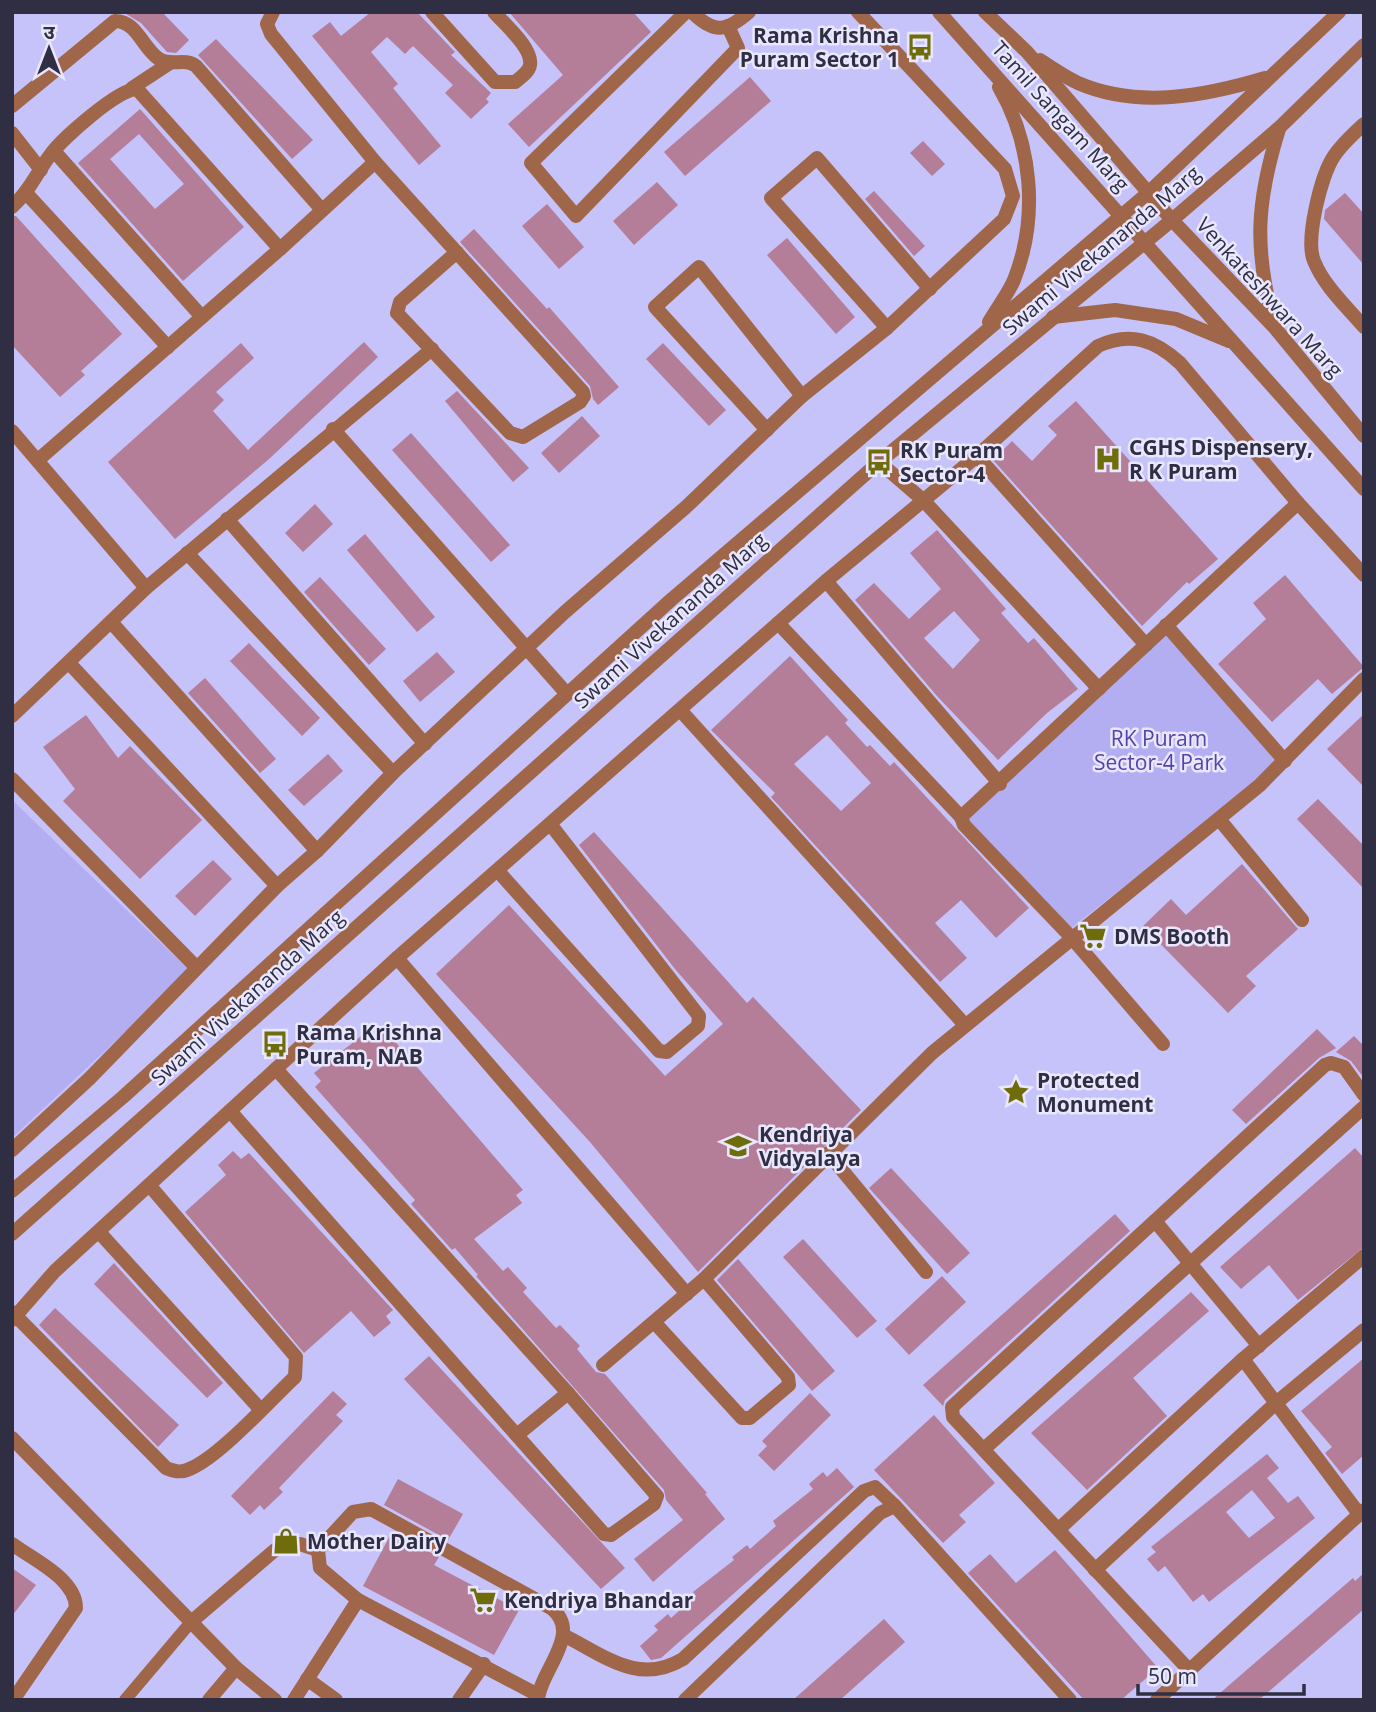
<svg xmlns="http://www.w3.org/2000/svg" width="1376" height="1712" viewBox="0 0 1376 1712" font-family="'Open Sans','Noto Sans Devanagari',sans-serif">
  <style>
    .green { fill: #b3adf2 }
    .building { fill: #b47d98; fill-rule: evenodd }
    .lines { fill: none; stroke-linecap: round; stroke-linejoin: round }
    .service { stroke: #a06649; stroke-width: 12 }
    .minor { stroke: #a06649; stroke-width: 14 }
    .tertiary { stroke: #a06649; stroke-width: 14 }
    .labels { text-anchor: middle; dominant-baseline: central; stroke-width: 5; stroke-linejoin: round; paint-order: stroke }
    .poi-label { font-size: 21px; font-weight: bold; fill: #302e43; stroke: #e8e7fe; text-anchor: start }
    .street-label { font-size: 21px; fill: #302e43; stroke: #e8e7fe }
    .park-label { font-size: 21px; fill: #5741aa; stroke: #e8e7fe }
  </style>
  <rect width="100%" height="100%" fill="#c6c2fa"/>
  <!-- green -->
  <g class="green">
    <path d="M1166 625 1285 761 1066 932 961 817Z"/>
    <path d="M12 800 190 971 12 1138Z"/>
  </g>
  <!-- building -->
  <g class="building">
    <path d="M123 12H162L189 40 176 53 167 52 141 23Z"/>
    <path d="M371 12H417L455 52 451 55 491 93 486 99 489 102 471 119 445 93 453 85 413 46 405 54 387 37 371 52 398 84 393 88 441 146 419 165 312 36 330 22 341 36Z"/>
    <path d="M509 12H633L651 32 529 147 508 124 563 75Z"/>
    <path d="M216 39 313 140 292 159 198 55Z"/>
    <path d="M750 77 771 101 685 176 664 152Z"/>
    <path d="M140 109 244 227 183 281 78 163ZM139 134 184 184 155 209 110 159Z"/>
    <path d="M923 141 945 164 932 176 910 153Z"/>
    <path d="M657 182 678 205 634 245 613 221Z"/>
    <path d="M874 191 925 246 914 256 865 199Z"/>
    <path d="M1345 193 1364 214V265L1324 219 1325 210Z"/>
    <path d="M547 204 584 247 559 269 522 226Z"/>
    <path d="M12 216H16L122 334 81 371 85 375 60 397 12 345Z"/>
    <path d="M474 229 547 309 549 307 619 387 598 405 593 399 590 386 460 242Z"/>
    <path d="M787 238 855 317 836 334 767 255Z"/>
    <path d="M364 342 378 357 269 459 175 539 108 462 241 343 254 358 216 392 224 400 213 411 248 450Z"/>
    <path d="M663 343 726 410 709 426 646 359Z"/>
    <path d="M457 391 529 468 513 482 445 401Z"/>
    <path d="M1076 401 1218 559 1189 584 1187 582 1142 626 993 460 1012 441 1032 461 1057 435 1048 426Z"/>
    <path d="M582 416 600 436 559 473 541 453Z"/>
    <path d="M411 433 510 545 491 562 392 450Z"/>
    <path d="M315 504 333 524 303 552 285 533Z"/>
    <path d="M937 530 1006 609 1001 613 1028 643 1034 638 1078 689 1047 713 998 760 937 696 855 600 874 583 909 619 941 589 910 553ZM954 611 980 640 953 669 924 638Z"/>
    <path d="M365 534 435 617 417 632 347 550Z"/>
    <path d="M1285 575 1364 667 1332 694 1318 679 1272 722 1218 664 1266 619 1253 603Z"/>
    <path d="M320 577 386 649 369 665 304 592Z"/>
    <path d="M249 643 320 718 302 736 230 661Z"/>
    <path d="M437 652 455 672 420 702 403 681Z"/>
    <path d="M790 656 848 720 845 723 867 747 870 745 890 766 894 762 1029 908 996 938 961 900 935 923 967 958 940 982 771 797 775 793 711 730ZM827 735 871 783 841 811 794 764Z"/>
    <path d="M205 678 276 759 260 773 188 693Z"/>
    <path d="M1364 714V787L1327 749Z"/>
    <path d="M86 715 118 758 130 746 202 820 140 879 63 801 75 789 43 747Z"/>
    <path d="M328 754 343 771 304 806 288 790Z"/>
    <path d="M1318 799 1364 846V889L1297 819Z"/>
    <path d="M594 832 747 1003 753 997 861 1110 698 1272 590 1142 436 974 509 905 665 1076 723 1024 675 969 579 845Z"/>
    <path d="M213 860 232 879 195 916 175 896Z"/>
    <path d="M1242 864 1298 929 1246 976 1256 986 1228 1013 1143 926 1171 899 1186 915Z"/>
    <path d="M1317 1029 1336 1048 1319 1058 1246 1124 1232 1110Z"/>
    <path d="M369 1030 376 1039 386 1031 523 1190 516 1195 522 1203 474 1239 503 1271 508 1267 527 1288 523 1292 556 1328 560 1325 580 1346 577 1349 596 1372 605 1374 707 1493 705 1494 725 1519 653 1582 634 1559 683 1520 666 1500 664 1490 476 1276 478 1275 455 1248 452 1250 411 1204 415 1200 315 1087 321 1081 314 1073Z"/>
    <path d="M1354 1036 1364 1046V1078L1351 1061 1336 1052Z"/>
    <path d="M1355 1148 1364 1158V1247L1298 1300 1269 1265 1241 1289 1220 1267Z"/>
    <path d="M233 1151 241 1159 249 1153 393 1310 386 1316 391 1323 374 1337 351 1311 304 1353 185 1212 226 1175 218 1165Z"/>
    <path d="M891 1168 970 1253 947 1274 869 1188Z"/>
    <path d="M1115 1214 1130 1231 945 1400 943 1406 923 1385Z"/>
    <path d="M803 1239 877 1321 857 1338 783 1257Z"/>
    <path d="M738 1259 835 1371 812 1391 717 1280Z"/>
    <path d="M114 1263 223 1383 207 1398 94 1284Z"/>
    <path d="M942 1276 966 1302 909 1355 885 1329Z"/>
    <path d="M1191 1292 1209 1311 1133 1378 1167 1416 1087 1490 1031 1433Z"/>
    <path d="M55 1308 179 1425 158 1447 39 1325Z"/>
    <path d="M429 1356 625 1568 601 1589 404 1379Z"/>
    <path d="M1364 1358V1455L1342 1474 1325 1453 1332 1447 1301 1411Z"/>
    <path d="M333 1391 347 1404 336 1415 343 1421 279 1488 283 1492 264 1510 260 1505 250 1515 231 1496Z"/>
    <path d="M810 1393 831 1415 774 1471 758 1455 767 1446 762 1441Z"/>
    <path d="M934 1415 995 1483 959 1515 966 1522 943 1543 874 1470Z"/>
    <path d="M1267 1454 1279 1468 1267 1478 1288 1503 1298 1496 1315 1518 1209 1602 1203 1594 1193 1602 1165 1566 1158 1572 1147 1559 1156 1552 1151 1547ZM1252 1490 1275 1518 1249 1538 1226 1512Z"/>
    <path d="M837 1468 854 1487 661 1658 651 1660 640 1646 658 1630 654 1626 668 1614 671 1618 696 1596 693 1592 734 1560 732 1557 747 1545 750 1549 776 1526 773 1521 813 1489 809 1484 823 1472 827 1477Z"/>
    <path d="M398 1479 463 1514 448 1540 384 1505Z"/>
    <path d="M392 1532 439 1557 434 1565 519 1610 494 1655 363 1586Z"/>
    <path d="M1055 1550 1158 1668 1121 1700H1084L968 1573 990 1554 1016 1583Z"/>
    <path d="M12 1568 36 1585 12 1616Z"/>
    <path d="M1364 1573V1609L1259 1700H1212L1353 1578 1355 1581Z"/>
    <path d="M884 1619 905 1642 840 1700H793Z"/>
  </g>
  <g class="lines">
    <!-- service -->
    <path class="service" d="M125 1700 191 1622"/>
    <!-- minor -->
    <g class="minor">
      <path d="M273 12 267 24 271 34 375 162 583 392 584 396 580 402 523 437 510 433 397 313 400 302 457 252"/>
      <path d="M432 12 495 82H515C521 77 529 72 530 65 533 48 504 24 494 12"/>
      <path d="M686 12 531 163 576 216 738 48 728 26"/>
      <path d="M692 12C714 34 726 32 749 12"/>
      <path d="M132 88 170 63"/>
      <path d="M12 106 115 21C137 21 143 49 159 59 172 67 184 57 196 66L322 210"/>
      <path d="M1364 124C1353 134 1342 144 1334 156 1321 175 1305 240 1314 261 1324 286 1347 307 1364 327"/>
      <path d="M12 133 41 170"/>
      <path d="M54 151 202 317"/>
      <path d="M27 194 168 347"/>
      <path d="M12 207C30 191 37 172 51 154 62 139 119 88 137 89L280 249"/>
      <path d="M887 328 771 198 817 158 930 289"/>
      <path d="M333 429 567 694"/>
      <path d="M767 430 655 307 699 267 802 396"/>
      <path d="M12 431 146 588"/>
      <path d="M977 456 1146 645"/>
      <path d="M38 460 280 249 375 162"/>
      <path d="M879 462 923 500 1099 689"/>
      <path d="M227 519 425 744"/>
      <path d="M187 553 393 773"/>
      <path d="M826 581 1000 784"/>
      <path d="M111 622 317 851"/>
      <path d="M778 623 961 817"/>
      <path d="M1166 625 1285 761"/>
      <path d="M70 664 277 886"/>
      <path d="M681 711 965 1025"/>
      <path d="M12 716 146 588 432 349"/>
      <path d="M12 779 196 967"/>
      <path d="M1219 819 1302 920"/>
      <path d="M498 871 659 1051 667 1052 698 1026 699 1016 551 825"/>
      <path d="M397 958 687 1294"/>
      <path d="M1163 1044 1071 937 964 825 961 817 1298 503"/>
      <path d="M230 1111 604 1534 611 1535 654 1504 657 1496 568 1393 276 1069"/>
      <path d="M12 1150 90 1078 277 886 317 851 393 773 565 612 686 507 802 396 887 328 1004 219 1013 196 1005 169 858 12"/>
      <path d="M828 1153 926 1272"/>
      <path d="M1155 1221 1259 1346"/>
      <path d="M99 1232 260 1409"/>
      <path d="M12 1312 166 1468C173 1471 180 1473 187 1470 217 1460 270 1400 295 1377L296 1357 150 1186"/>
      <path d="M12 1320 55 1271 397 958 826 581 977 456 1098 346C1130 331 1155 340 1180 363L1298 503 1364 575"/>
      <path d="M655 1323 742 1418H750L789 1385 788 1377 704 1279"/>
      <path d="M1243 1359 1359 1514"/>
      <path d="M603 1365 704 1279 932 1053 1260 785 1364 679"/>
      <path d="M517 1435 568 1393"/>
      <path d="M12 1438 236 1668 275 1700"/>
      <path d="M984 1449 1364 1107"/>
      <path d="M1059 1529 1243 1359 1364 1256"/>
      <path d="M12 1544C34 1560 76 1579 76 1608L13 1700"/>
      <path d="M1095 1570 1276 1403 1364 1330"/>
      <path d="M191 1622 275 1550 300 1544 318 1550"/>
      <path d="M563 1635C604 1655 638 1686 683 1659L864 1491 875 1487 895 1506"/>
      <path d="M1190 1671 953 1417 952 1407 1325 1065 1331 1063 1344 1067 1364 1095"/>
      <path d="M307 1679 336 1700"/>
      <path d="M538 1695 358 1600 320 1568 318 1550 353 1512 371 1509 551 1608C584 1633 539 1672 538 1700"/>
      <path d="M209 1700 236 1668"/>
      <path d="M294 1700 358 1600"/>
      <path d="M459 1700 484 1664"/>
      <path d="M685 1700 880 1513 895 1506 1070 1700"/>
      <path d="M1157 1700 1364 1510"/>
    </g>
    <!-- tertiary -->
    <g class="tertiary">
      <path d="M939 12 1364 489"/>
      <path d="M985 12 1027 52 1172 220 1275 328 1364 436"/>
      <path d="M1040 60C1052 68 1065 77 1078 83 1138 109 1205 96 1265 78"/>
      <path d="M1053 317 1115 310 1176 319 1229 341"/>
      <path d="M989 322C997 308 1008 294 1014 280 1039 217 1032 144 999 87"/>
      <path d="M1274 324C1254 249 1256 203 1279 129"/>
      <path d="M12 1191 123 1097 672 599 1148 193 1339 12"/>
      <path d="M12 1234 879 462 1172 220 1280 127 1364 45"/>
    </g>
  </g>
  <!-- icons -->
  <defs>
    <g id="bus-bare" transform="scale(2.1)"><path d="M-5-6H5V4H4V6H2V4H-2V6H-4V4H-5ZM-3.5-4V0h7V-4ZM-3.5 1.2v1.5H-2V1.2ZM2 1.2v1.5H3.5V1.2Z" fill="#6f6c0b" stroke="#e8e7fe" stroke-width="2.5" paint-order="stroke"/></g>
    <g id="hospital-bare" transform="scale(2.1)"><path d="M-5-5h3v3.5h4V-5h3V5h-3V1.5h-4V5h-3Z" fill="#6f6c0b" stroke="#e8e7fe" stroke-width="2.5" paint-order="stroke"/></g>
    <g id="supermarket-bare" transform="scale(2.1)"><path d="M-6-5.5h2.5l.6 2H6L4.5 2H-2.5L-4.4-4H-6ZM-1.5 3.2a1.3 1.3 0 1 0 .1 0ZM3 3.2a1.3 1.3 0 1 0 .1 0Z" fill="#6f6c0b" stroke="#e8e7fe" stroke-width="2.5" paint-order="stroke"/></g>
    <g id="sight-bare" transform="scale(2.1)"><path d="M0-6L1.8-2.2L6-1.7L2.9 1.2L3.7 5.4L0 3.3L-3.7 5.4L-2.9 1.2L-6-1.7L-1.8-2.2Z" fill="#6f6c0b" stroke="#e8e7fe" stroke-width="2.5" paint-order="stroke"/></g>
    <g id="school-bare" transform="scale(2.1)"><path d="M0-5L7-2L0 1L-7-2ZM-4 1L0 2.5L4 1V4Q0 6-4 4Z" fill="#6f6c0b" stroke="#e8e7fe" stroke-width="2.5" paint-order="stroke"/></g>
    <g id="shop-bare" transform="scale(2.1)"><path d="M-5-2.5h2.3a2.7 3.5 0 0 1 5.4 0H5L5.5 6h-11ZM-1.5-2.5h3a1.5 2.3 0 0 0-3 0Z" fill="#6f6c0b" stroke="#e8e7fe" stroke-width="2.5" paint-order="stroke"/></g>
  </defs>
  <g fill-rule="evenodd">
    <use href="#bus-bare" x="920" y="47"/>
    <use href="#hospital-bare" x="1108" y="459"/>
    <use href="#bus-bare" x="879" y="462"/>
    <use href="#supermarket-bare" x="1093" y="936"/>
    <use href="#bus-bare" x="275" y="1044"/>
    <use href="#sight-bare" x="1016" y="1092"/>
    <use href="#school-bare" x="738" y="1146"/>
    <use href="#shop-bare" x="286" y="1541"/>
    <use href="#supermarket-bare" x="483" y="1600"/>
  </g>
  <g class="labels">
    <!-- poi labels -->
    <g class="poi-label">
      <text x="899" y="35" text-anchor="end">Rama Krishna<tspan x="899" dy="24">Puram Sector 1</tspan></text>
      <text x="1129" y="447">CGHS Dispensery,<tspan x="1129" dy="24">R K Puram</tspan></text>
      <text x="900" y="450">RK Puram<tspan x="900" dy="24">Sector-4</tspan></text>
      <text x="1114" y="936">DMS Booth</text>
      <text x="296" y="1032">Rama Krishna<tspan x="296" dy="24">Puram, NAB</tspan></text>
      <text x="1037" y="1080">Protected<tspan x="1037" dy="24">Monument</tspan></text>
      <text x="759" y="1134">Kendriya<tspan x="759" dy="24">Vidyalaya</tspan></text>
      <text x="307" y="1541">Mother Dairy</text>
      <text x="504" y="1600">Kendriya Bhandar</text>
    </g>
    <!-- street labels -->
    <g class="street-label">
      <text transform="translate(1061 116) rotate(48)">Tamil Sangam Marg</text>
      <text transform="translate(1101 250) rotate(-40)">Swami Vivekananda Marg</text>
      <text transform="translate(1270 297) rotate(48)">Venkateshwara Marg</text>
      <text transform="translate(670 620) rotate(-42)">Swami Vivekananda Marg</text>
      <text transform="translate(247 997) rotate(-42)">Swami Vivekananda Marg</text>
    </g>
    <!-- park labels -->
    <g class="park-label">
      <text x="1159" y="738">RK Puram<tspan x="1159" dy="24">Sector-4 Park</tspan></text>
    </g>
  </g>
  <!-- border -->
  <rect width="1376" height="1712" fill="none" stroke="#302e43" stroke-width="28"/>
  <!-- north arrow -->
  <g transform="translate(49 49)" stroke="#e8e7fe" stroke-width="5" paint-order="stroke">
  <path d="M0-5L12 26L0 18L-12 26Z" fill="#302e43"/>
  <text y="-10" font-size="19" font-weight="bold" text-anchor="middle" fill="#302e43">उ</text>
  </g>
  <!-- scale -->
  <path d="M1138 1684v10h166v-10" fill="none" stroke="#302e43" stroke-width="3.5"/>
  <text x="1148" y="1684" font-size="21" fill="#302e43" stroke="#e8e7fe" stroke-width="5" paint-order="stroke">50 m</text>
</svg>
